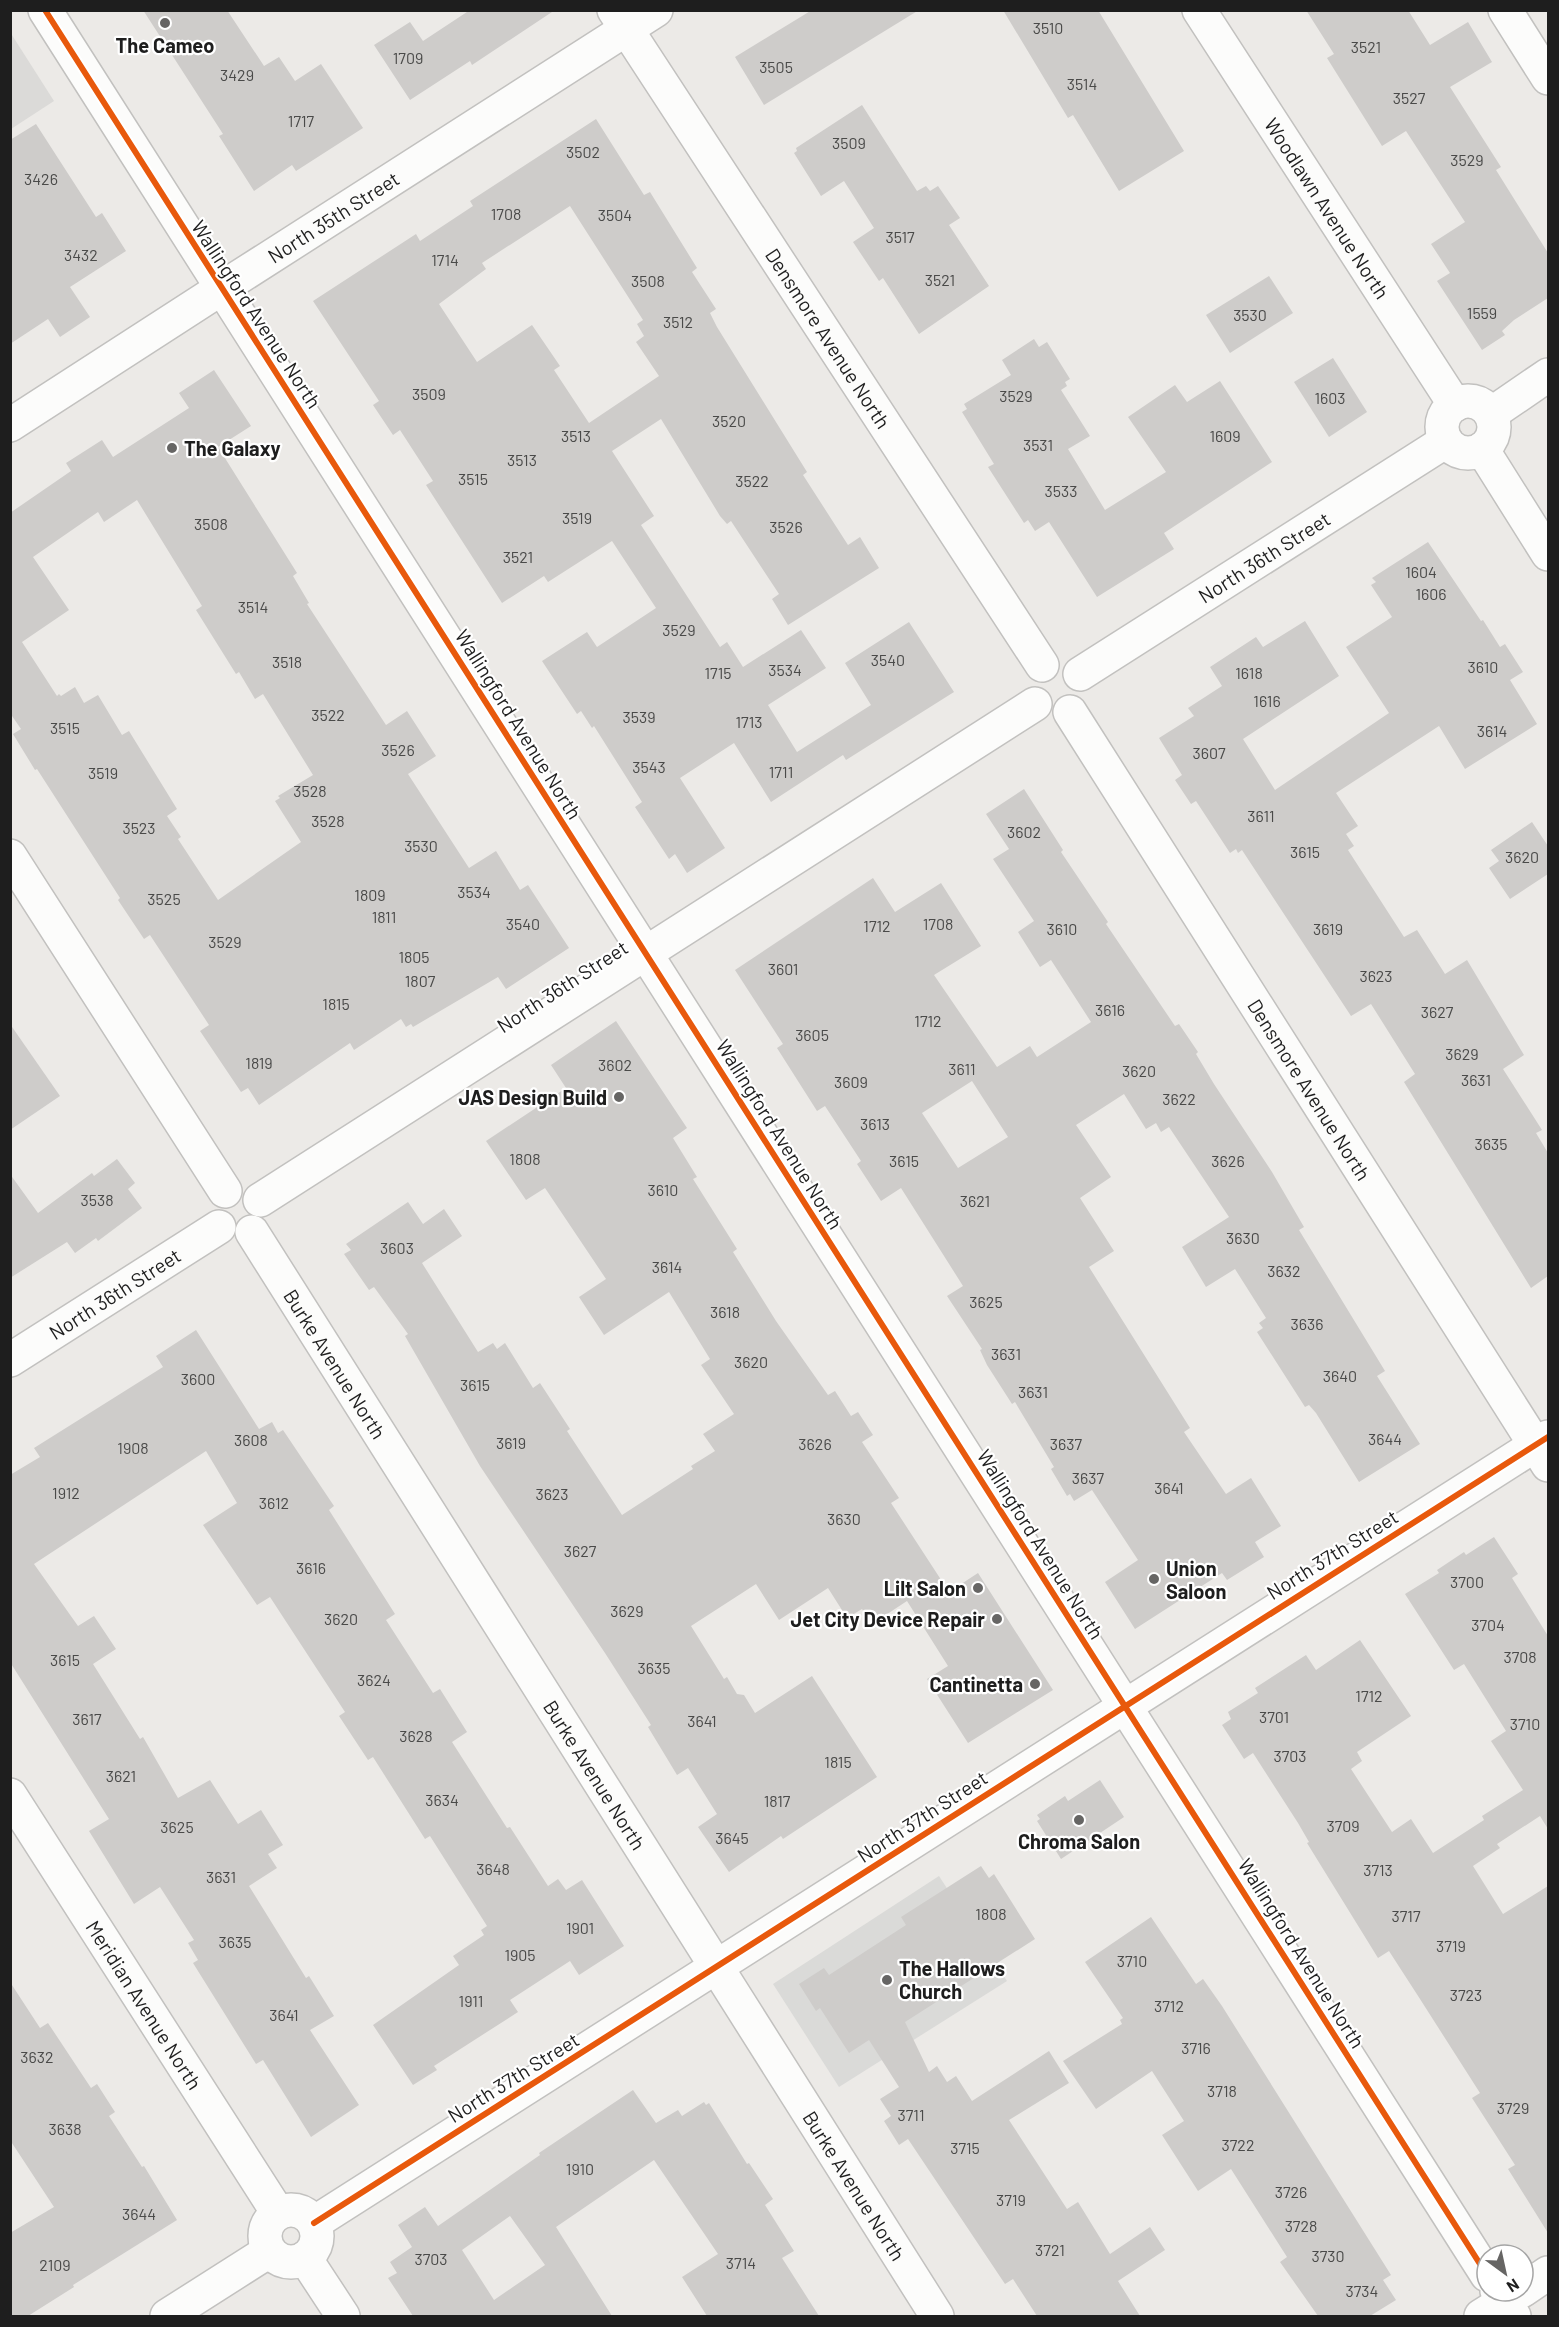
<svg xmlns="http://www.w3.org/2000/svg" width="1559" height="2327" viewBox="0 0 1559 2327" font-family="Barlow,sans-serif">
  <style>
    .residential { fill: #dbdad8 }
    .religious { fill: #dadad8 }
    .building { fill: #ceccca; fill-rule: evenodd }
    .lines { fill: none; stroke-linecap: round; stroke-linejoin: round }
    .minor-casing { stroke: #c2c1bf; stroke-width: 36 }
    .tertiary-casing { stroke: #c2c1bf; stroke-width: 36 }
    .minor { stroke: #fcfcfb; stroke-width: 33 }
    .tertiary { stroke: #fcfcfb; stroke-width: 33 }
    .cycleway-casing { stroke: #fff; stroke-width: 10 }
    .cycleway { stroke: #e8590c; stroke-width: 6 }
    .poi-dot { fill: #666564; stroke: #fff; stroke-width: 2 }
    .labels { text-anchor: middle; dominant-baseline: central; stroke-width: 4.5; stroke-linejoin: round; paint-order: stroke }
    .number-label { font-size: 16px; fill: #4a4a49 }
    .poi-label { font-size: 20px; font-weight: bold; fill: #1e1e1e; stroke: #fff; text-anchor: end }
    .street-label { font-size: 20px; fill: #1e1e1e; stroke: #fff }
  </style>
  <rect width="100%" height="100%" fill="#eceae7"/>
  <!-- residential -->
  <path class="residential" d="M10 32 54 101 11 129H10Z"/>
  <!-- religious -->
  <path class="religious" d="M939 1876 1007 1981 839 2087 773 1984Z"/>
  <!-- building -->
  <g class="building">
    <path d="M143 10H227L264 66 279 57 295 81 321 64 363 128 296 171 292 165 254 191 219 136 223 134Z"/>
    <path d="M470 10H555L472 65 470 61 410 100 374 45 410 22 423 41Z"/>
    <path d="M812 10H919L764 105 735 57Z"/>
    <path d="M1003 10H1098L1184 151 1119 191 1073 115 1068 118Z"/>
    <path d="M1306 10H1408L1430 45 1468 22 1492 62 1450 87 1501 167 1496 170 1548 253V298L1514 320 1502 331 1505 335 1482 350 1437 281 1450 273 1431 244 1465 222 1406 131 1382 146 1327 58 1334 54Z"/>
    <path d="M862 105 917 191 926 186 930 191 938 186 960 218 949 225 989 286 919 334 883 278 879 281 853 242 874 228 844 181 821 196 794 153 797 151 796 148Z"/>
    <path d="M596 119 644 195 650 192 697 268 692 272 716 309 710 313 717 327 807 472 803 475 848 545 860 537 879 568 788 625 772 599 779 594 731 521 727 524 720 516 661 419 612 451 654 516 641 525 720 647 727 642 743 667 801 630 826 668 768 705 797 752 871 705 845 663 909 622 954 692 846 760 843 755 771 802 734 743 680 778 725 848 687 873 675 854 669 859 635 807 642 802 594 726 592 728 581 711 577 714 542 661 587 632 597 647 656 608 612 541 548 582 544 576 502 603 426 485 433 481 400 430 393 435 373 405 379 401 313 301 416 234 420 241 473 206 470 201ZM570 206 643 320 637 324 644 336 636 342 659 376 589 423 554 370 560 366 532 325 477 362 439 304 486 269 482 263Z"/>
    <path d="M36 124 96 217 102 213 126 251 70 287 90 317 60 337 48 319 10 344V140Z"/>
    <path d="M1269 276 1293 313 1230 353 1206 315Z"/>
    <path d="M1034 339 1039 347 1047 342 1070 379 1065 382 1067 386 1061 390 1090 436 1068 449 1105 510 1166 472 1128 417 1175 385 1187 402 1220 381 1272 462 1164 533 1174 549 1097 597 1049 522 1035 531 1028 520 1024 523 988 467 994 464 962 412 967 409 964 404 1011 375 1002 360Z"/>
    <path d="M1333 358 1367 412 1329 437 1294 382Z"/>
    <path d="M214 370 251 426 218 447 297 573 293 576 309 603 307 604 386 725 407 711 436 756 408 774 469 868 496 851 520 890 528 885 569 948 506 989 498 977 413 1027 411 1024 406 1027 401 1019 354 1050 350 1043 259 1105 248 1088 241 1092 200 1031 209 1025 150 935 144 939 118 900 120 898 37 769 35 770 13 734 21 729 10 713V513L71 471 66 463 102 440 113 457 189 408 179 393ZM137 500 202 606 196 610 236 674 239 672 255 699 263 694 313 775 278 796 280 798 275 801 301 842 218 900 178 839 181 837 167 816 177 809 129 731 122 735 98 695 84 703 75 687 61 696 59 694 57 696 22 642 69 610 33 557 98 512 104 522Z"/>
    <path d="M1428 542 1481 621 1483 620 1500 647 1505 644 1523 672 1510 680 1537 724 1465 769 1439 726 1336 793 1358 826 1346 834 1354 846 1348 850 1404 937 1417 930 1445 974 1467 960 1524 1055 1503 1069 1542 1130 1536 1133 1548 1153V1276L1531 1288 1404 1082 1415 1074 1371 1004 1351 1016 1242 850 1238 853 1236 849 1230 853 1196 801 1191 804 1175 780 1182 775 1159 738 1194 716 1188 708 1222 686 1210 667 1256 637 1263 647 1305 621 1339 676 1243 739 1275 790 1389 713 1346 647 1392 617 1371 585 1376 582 1372 578Z"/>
    <path d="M1024 789 1063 850 1061 852 1108 922 1106 924 1175 1026 1179 1024 1198 1052 1196 1054 1214 1084 1272 1172 1304 1227 1299 1230 1385 1371 1377 1376 1420 1444 1359 1482 1316 1413 1309 1405 1305 1407 1257 1332 1263 1328 1259 1323 1266 1318 1235 1269 1206 1287 1182 1247 1229 1217 1169 1127 1161 1132 1156 1123 1146 1129 1124 1094 1076 1125 1111 1177 1080 1198 1114 1251 1089 1267 1190 1428 1184 1432 1226 1494 1251 1478 1281 1526 1255 1542 1264 1557 1227 1580 1222 1573 1135 1629 1105 1582 1138 1560 1092 1490 1074 1501 1070 1494 1067 1496 1051 1469 1054 1467 1015 1402 1012 1404 987 1365 980 1350 982 1349 947 1296 963 1286 901 1188 881 1201 857 1164 861 1161 825 1106 817 1111 777 1048 783 1044 735 970 873 878 895 912 941 883 981 946 934 975 997 1067 1030 1046 1037 1057 1091 1022 1051 960 1040 967 1018 932 1034 921 993 859 1009 849 986 814ZM972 1081 1008 1137 958 1168 922 1113Z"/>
    <path d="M1532 822 1548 846V874L1510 899 1489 868 1499 861 1491 850Z"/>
    <path d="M616 1021 687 1128 673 1138 697 1177 693 1179 737 1249 733 1252 776 1321 828 1395 835 1391 851 1416 858 1412 873 1435 862 1442 899 1498 891 1503 949 1592 978 1573 1053 1690 968 1743 927 1679 948 1666 907 1601 872 1624 862 1609 847 1618 828 1588 779 1620 756 1584 691 1626 724 1679 727 1677 737 1694 744 1695 755 1713 812 1676 877 1777 783 1839 781 1836 729 1872 698 1827 717 1814 688 1768 677 1775 648 1727 651 1725 605 1653 480 1466 405 1336 408 1334 374 1287 369 1290 344 1254 351 1250 346 1244 408 1202 423 1224 444 1209 462 1236 422 1263 478 1352 493 1343 497 1349 505 1343 533 1388 540 1383 570 1429 567 1431 622 1515 693 1469 691 1466 715 1451 703 1434 734 1414 701 1365 710 1359 669 1292 604 1335 579 1297 606 1279 545 1188 526 1200 486 1141 566 1088 551 1065Z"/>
    <path d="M10 1024 60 1096 10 1130Z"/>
    <path d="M117 1159 135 1183 128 1189 142 1208 98 1241 96 1238 75 1253 67 1242 10 1278V1174L38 1213 92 1173 94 1176Z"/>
    <path d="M196 1330 259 1429 272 1422 278 1433 283 1430 334 1506 329 1510 395 1614 386 1620 433 1693 440 1689 467 1732 452 1742 507 1828 510 1827 548 1886 558 1879 566 1890 582 1880 624 1946 579 1975 570 1961 510 2000 518 2012 434 2066 437 2070 413 2085 373 2025 459 1965 453 1956 484 1935 481 1930 487 1926 430 1836 425 1839 373 1757 368 1760 339 1716 345 1712 270 1597 257 1605 203 1525 237 1503 206 1451 34 1564 78 1626 94 1616 116 1649 93 1664 140 1739 143 1737 178 1798 210 1780 238 1824 261 1810 283 1845 268 1854 277 1868 249 1886 306 1978 309 1976 334 2016 310 2030 359 2105 311 2137 263 2060 256 2064 193 1963 198 1960 188 1943 194 1940 160 1887 134 1904 89 1831 109 1819 10 1662V1475L40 1457 34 1448 163 1367 156 1356Z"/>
    <path d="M1494 1537 1518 1574 1512 1578 1548 1636V1829L1540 1816 1497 1844 1500 1848 1473 1866 1503 1914 1548 1886V2233L1508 2169 1515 2165 1472 2098 1480 2093 1420 1999 1389 1951 1378 1958 1307 1843 1309 1842 1298 1823 1253 1753 1244 1759 1222 1725 1231 1719 1228 1712 1258 1693 1255 1688 1306 1655 1316 1670 1360 1640 1411 1716 1357 1752 1362 1761 1351 1769 1392 1832 1411 1819 1433 1853 1484 1820 1482 1816 1523 1790 1491 1741 1506 1731 1464 1664 1454 1670 1405 1594 1439 1573 1437 1570 1464 1552 1466 1555Z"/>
    <path d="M1100 1780 1124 1817 1061 1859 1037 1821 1040 1819 1037 1815 1065 1796 1068 1801Z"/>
    <path d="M981 1866 989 1878 994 1874 1035 1939 905 2022 929 2072 937 2066 947 2082 956 2076 972 2101 1049 2051 1069 2083 1009 2120 1067 2209 1078 2202 1110 2254 1150 2227 1165 2250 1118 2281 1140 2316H1037L1013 2279 1005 2284 908 2139 899 2145 884 2121 891 2116 880 2099 899 2087 869 2040 849 2053 820 2008 816 2011 799 1984 824 1968 829 1975 906 1925 901 1917Z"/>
    <path d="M1151 1917 1196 1984 1203 1979 1222 2006 1391 2275 1383 2280 1396 2300 1370 2316H1318L1280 2262 1287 2257 1231 2169 1198 2191 1162 2135 1184 2121 1152 2071 1096 2109 1063 2061 1122 2024 1120 2020 1123 2018 1085 1962Z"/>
    <path d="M10 1982 40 2028 48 2023 91 2088 97 2084 115 2112 109 2116 142 2167 144 2166 177 2220 73 2285 74 2287 28 2316H10V2233L54 2207 10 2140Z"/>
    <path d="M633 2090 656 2123 678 2110 682 2116 704 2102 706 2105 709 2103 747 2164 749 2163 773 2199 765 2205 794 2251 782 2258 819 2316H707L682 2277 718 2254 654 2160 556 2227 612 2316H413L388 2278 397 2273 390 2262 412 2247 398 2225 425 2207 438 2226 540 2155 539 2153ZM510 2216 545 2265 494 2300 462 2250Z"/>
  </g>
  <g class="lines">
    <!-- minor casing -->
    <g class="minor-casing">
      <g id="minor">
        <path id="s1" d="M614 10 1042 665"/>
        <path id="s2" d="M1199 10 1455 405"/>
        <path d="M1505 10 1548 78"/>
        <circle cx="1468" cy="427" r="26"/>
        <path d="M1491 414 1548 375"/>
        <path d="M10 425 222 288"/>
        <path d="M1482 449 1548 554"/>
        <path id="s3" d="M1080 674 1446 441"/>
        <path id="s4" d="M1070 712 1548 1465"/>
        <path d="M10 856 225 1191"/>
        <path d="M260 1200 1035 704"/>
        <path id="s5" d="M252 1232 937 2316"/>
        <path id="s6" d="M10 1360 219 1227"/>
        <path id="s7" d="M10 1795 278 2213"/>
        <circle cx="291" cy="2236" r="26"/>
        <path d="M314 2223 1548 1437"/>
        <path d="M305 2258 343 2316"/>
        <path d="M1523 2290 1548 2273"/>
        <path d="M167 2316 269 2251"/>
        <path d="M1481 2316 1521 2291"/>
      </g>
    </g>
    <!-- tertiary casing -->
    <g class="tertiary-casing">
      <g id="tertiary">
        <path d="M45 10 1487 2275"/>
        <path id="s8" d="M222 288 656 10"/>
        <path d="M1497 2291 1514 2316"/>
      </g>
    </g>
    <!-- minor -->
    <use href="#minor" class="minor"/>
    <!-- tertiary -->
    <use href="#tertiary" class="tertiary"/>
    <!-- cycleway casing -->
    <g class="cycleway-casing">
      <g id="cycleway">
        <path d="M45 10 1487 2275"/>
        <path d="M314 2223 1548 1437"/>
      </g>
    </g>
    <!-- cycleway -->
    <use href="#cycleway" class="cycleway"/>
  </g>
  <!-- markers -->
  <g class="poi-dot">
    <circle cx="165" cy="23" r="6"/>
    <circle cx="172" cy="448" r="6"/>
    <circle cx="619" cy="1097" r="6"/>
    <circle cx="1154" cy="1579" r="6"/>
    <circle cx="978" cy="1588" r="6"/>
    <circle cx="997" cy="1619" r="6"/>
    <circle cx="1035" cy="1684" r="6"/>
    <circle cx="1079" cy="1820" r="6"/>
    <circle cx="887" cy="1980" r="6"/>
  </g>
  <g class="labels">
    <!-- number labels -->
    <g class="number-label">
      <text x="1048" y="27">3510</text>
      <text x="1366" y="46">3521</text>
      <text x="408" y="57">1709</text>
      <text x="776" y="66">3505</text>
      <text x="237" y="74">3429</text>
      <text x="1082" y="83">3514</text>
      <text x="1409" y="97">3527</text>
      <text x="301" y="120">1717</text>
      <text x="849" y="142">3509</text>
      <text x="583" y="151">3502</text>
      <text x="1467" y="159">3529</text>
      <text x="41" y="178">3426</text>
      <text x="506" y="213">1708</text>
      <text x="615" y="214">3504</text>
      <text x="900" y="236">3517</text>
      <text x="81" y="254">3432</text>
      <text x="445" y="259">1714</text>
      <text x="940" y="279">3521</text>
      <text x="648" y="280">3508</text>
      <text x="1482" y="312">1559</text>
      <text x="1250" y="314">3530</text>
      <text x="678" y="321">3512</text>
      <text x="429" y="393">3509</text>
      <text x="1016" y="395">3529</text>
      <text x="1330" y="397">1603</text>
      <text x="729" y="420">3520</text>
      <text x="576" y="435">3513</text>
      <text x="1225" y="435">1609</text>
      <text x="1038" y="444">3531</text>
      <text x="522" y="459">3513</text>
      <text x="473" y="478">3515</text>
      <text x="752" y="480">3522</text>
      <text x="1061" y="490">3533</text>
      <text x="577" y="517">3519</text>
      <text x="211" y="523">3508</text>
      <text x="786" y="526">3526</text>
      <text x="518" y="556">3521</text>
      <text x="1421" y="571">1604</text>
      <text x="1431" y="593">1606</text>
      <text x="253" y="606">3514</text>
      <text x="679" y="629">3529</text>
      <text x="888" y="659">3540</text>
      <text x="287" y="661">3518</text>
      <text x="1483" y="666">3610</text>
      <text x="785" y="669">3534</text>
      <text x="718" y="672">1715</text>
      <text x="1249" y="672">1618</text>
      <text x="1267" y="700">1616</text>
      <text x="328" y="714">3522</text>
      <text x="639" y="716">3539</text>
      <text x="749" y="721">1713</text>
      <text x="65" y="727">3515</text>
      <text x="1492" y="730">3614</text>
      <text x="398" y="749">3526</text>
      <text x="1209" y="752">3607</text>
      <text x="649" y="766">3543</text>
      <text x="781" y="771">1711</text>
      <text x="103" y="772">3519</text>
      <text x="310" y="790">3528</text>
      <text x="1261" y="815">3611</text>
      <text x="328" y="820">3528</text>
      <text x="139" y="827">3523</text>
      <text x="1024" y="831">3602</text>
      <text x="421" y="845">3530</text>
      <text x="1305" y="851">3615</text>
      <text x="1522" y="856">3620</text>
      <text x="474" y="891">3534</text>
      <text x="370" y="894">1809</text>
      <text x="164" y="898">3525</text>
      <text x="384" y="916">1811</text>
      <text x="523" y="923">3540</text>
      <text x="938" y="923">1708</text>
      <text x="877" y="925">1712</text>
      <text x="1062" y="928">3610</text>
      <text x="1328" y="928">3619</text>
      <text x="225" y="941">3529</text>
      <text x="414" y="956">1805</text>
      <text x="783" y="968">3601</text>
      <text x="1376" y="975">3623</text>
      <text x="420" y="980">1807</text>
      <text x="336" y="1003">1815</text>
      <text x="1110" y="1009">3616</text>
      <text x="1437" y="1011">3627</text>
      <text x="928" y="1020">1712</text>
      <text x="812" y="1034">3605</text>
      <text x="1462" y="1053">3629</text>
      <text x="259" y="1062">1819</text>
      <text x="615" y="1064">3602</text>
      <text x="962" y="1068">3611</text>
      <text x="1139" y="1070">3620</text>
      <text x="1476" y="1079">3631</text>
      <text x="851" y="1081">3609</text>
      <text x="1179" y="1098">3622</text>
      <text x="875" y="1123">3613</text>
      <text x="1491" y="1143">3635</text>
      <text x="525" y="1158">1808</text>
      <text x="904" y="1160">3615</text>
      <text x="1228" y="1160">3626</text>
      <text x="663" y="1189">3610</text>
      <text x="97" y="1199">3538</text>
      <text x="975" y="1200">3621</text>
      <text x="1243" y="1237">3630</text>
      <text x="397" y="1247">3603</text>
      <text x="667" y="1266">3614</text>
      <text x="1284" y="1270">3632</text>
      <text x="986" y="1301">3625</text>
      <text x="725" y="1311">3618</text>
      <text x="1307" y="1323">3636</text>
      <text x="1006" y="1353">3631</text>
      <text x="751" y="1361">3620</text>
      <text x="1340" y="1375">3640</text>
      <text x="198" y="1378">3600</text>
      <text x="475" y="1384">3615</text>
      <text x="1033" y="1391">3631</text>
      <text x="1385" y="1438">3644</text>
      <text x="251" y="1439">3608</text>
      <text x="511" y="1442">3619</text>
      <text x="815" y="1443">3626</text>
      <text x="1066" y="1443">3637</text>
      <text x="133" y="1447">1908</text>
      <text x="1088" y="1477">3637</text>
      <text x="1169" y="1487">3641</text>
      <text x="66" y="1492">1912</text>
      <text x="552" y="1493">3623</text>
      <text x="274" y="1502">3612</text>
      <text x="844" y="1518">3630</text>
      <text x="580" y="1550">3627</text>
      <text x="311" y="1567">3616</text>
      <text x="1467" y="1581">3700</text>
      <text x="627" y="1610">3629</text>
      <text x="341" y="1618">3620</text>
      <text x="1488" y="1624">3704</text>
      <text x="1520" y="1656">3708</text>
      <text x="65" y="1659">3615</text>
      <text x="654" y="1667">3635</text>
      <text x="374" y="1679">3624</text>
      <text x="1369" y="1695">1712</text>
      <text x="1274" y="1716">3701</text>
      <text x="87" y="1718">3617</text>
      <text x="702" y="1720">3641</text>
      <text x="1525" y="1723">3710</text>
      <text x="416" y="1735">3628</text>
      <text x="1290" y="1755">3703</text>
      <text x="838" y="1761">1815</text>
      <text x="121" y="1775">3621</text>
      <text x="442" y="1799">3634</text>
      <text x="777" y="1800">1817</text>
      <text x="1343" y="1825">3709</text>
      <text x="177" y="1826">3625</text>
      <text x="732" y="1837">3645</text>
      <text x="493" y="1868">3648</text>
      <text x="1378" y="1869">3713</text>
      <text x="221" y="1876">3631</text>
      <text x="991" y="1913">1808</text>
      <text x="1406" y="1915">3717</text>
      <text x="580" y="1927">1901</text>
      <text x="235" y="1941">3635</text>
      <text x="1451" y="1945">3719</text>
      <text x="520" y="1954">1905</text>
      <text x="1132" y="1960">3710</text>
      <text x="1466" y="1994">3723</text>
      <text x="471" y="2000">1911</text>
      <text x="1169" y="2005">3712</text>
      <text x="284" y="2014">3641</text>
      <text x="1196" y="2047">3716</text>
      <text x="37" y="2056">3632</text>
      <text x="1222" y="2090">3718</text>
      <text x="1513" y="2107">3729</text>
      <text x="911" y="2114">3711</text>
      <text x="65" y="2128">3638</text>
      <text x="1238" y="2144">3722</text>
      <text x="965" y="2147">3715</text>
      <text x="580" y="2168">1910</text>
      <text x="1291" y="2191">3726</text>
      <text x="1011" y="2199">3719</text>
      <text x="139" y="2213">3644</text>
      <text x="1301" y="2225">3728</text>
      <text x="1050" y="2249">3721</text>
      <text x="1328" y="2255">3730</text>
      <text x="431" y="2258">3703</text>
      <text x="741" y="2262">3714</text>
      <text x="55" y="2264">2109</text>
      <text x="1362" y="2290">3734</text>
    </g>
    <!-- poi labels -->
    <g class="poi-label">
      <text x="165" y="45" text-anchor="middle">The Cameo</text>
      <text x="184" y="448" text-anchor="start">The Galaxy</text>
      <text x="607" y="1097">JAS Design Build</text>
      <text x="1166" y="1568" text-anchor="start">Union<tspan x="1166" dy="23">Saloon</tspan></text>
      <text x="966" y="1588">Lilt Salon</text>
      <text x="985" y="1619">Jet City Device Repair</text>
      <text x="1023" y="1684">Cantinetta</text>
      <text x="1079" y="1841" text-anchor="middle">Chroma Salon</text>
      <text x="899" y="1968" text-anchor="start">The Hallows<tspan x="899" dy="23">Church</tspan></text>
    </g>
    <!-- street labels -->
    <g class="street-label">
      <text stroke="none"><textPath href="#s2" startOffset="236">Woodlawn Avenue North</textPath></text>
      <text stroke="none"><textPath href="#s8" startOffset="132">North 35th Street</textPath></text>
      <text transform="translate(257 314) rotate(57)">Wallingford Avenue North</text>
      <text stroke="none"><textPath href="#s1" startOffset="392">Densmore Avenue North</textPath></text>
      <text stroke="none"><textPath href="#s3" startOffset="218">North 36th Street</textPath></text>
      <text transform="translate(519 724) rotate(58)">Wallingford Avenue North</text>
      <text transform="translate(562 986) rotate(-33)">North 36th Street</text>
      <text stroke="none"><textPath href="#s4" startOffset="447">Densmore Avenue North</textPath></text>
      <text transform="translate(780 1134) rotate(58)">Wallingford Avenue North</text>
      <text stroke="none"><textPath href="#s6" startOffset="124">North 36th Street</textPath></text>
      <text stroke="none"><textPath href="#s5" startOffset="156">Burke Avenue North</textPath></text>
      <text transform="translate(1041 1544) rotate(58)">Wallingford Avenue North</text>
      <text transform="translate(1332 1554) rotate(-32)">North 37th Street</text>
      <text stroke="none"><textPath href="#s5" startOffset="642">Burke Avenue North</textPath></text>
      <text transform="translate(922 1816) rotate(-33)">North 37th Street</text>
      <text transform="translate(1302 1953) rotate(58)">Wallingford Avenue North</text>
      <text stroke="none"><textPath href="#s7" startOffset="249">Meridian Avenue North</textPath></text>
      <text transform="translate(513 2077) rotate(-32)">North 37th Street</text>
      <text stroke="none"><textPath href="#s5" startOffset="1128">Burke Avenue North</textPath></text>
    </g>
  </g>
  <!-- border -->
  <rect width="1559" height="2327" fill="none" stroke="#1e1e1e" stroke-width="24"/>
  <!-- north arrow -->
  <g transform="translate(1505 2273) rotate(147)"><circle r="28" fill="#ffffff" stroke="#a5a5a5" stroke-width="1.5"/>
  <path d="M0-4.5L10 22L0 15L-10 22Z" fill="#666564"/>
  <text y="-9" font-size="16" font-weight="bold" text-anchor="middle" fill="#1e1e1e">N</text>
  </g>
</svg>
